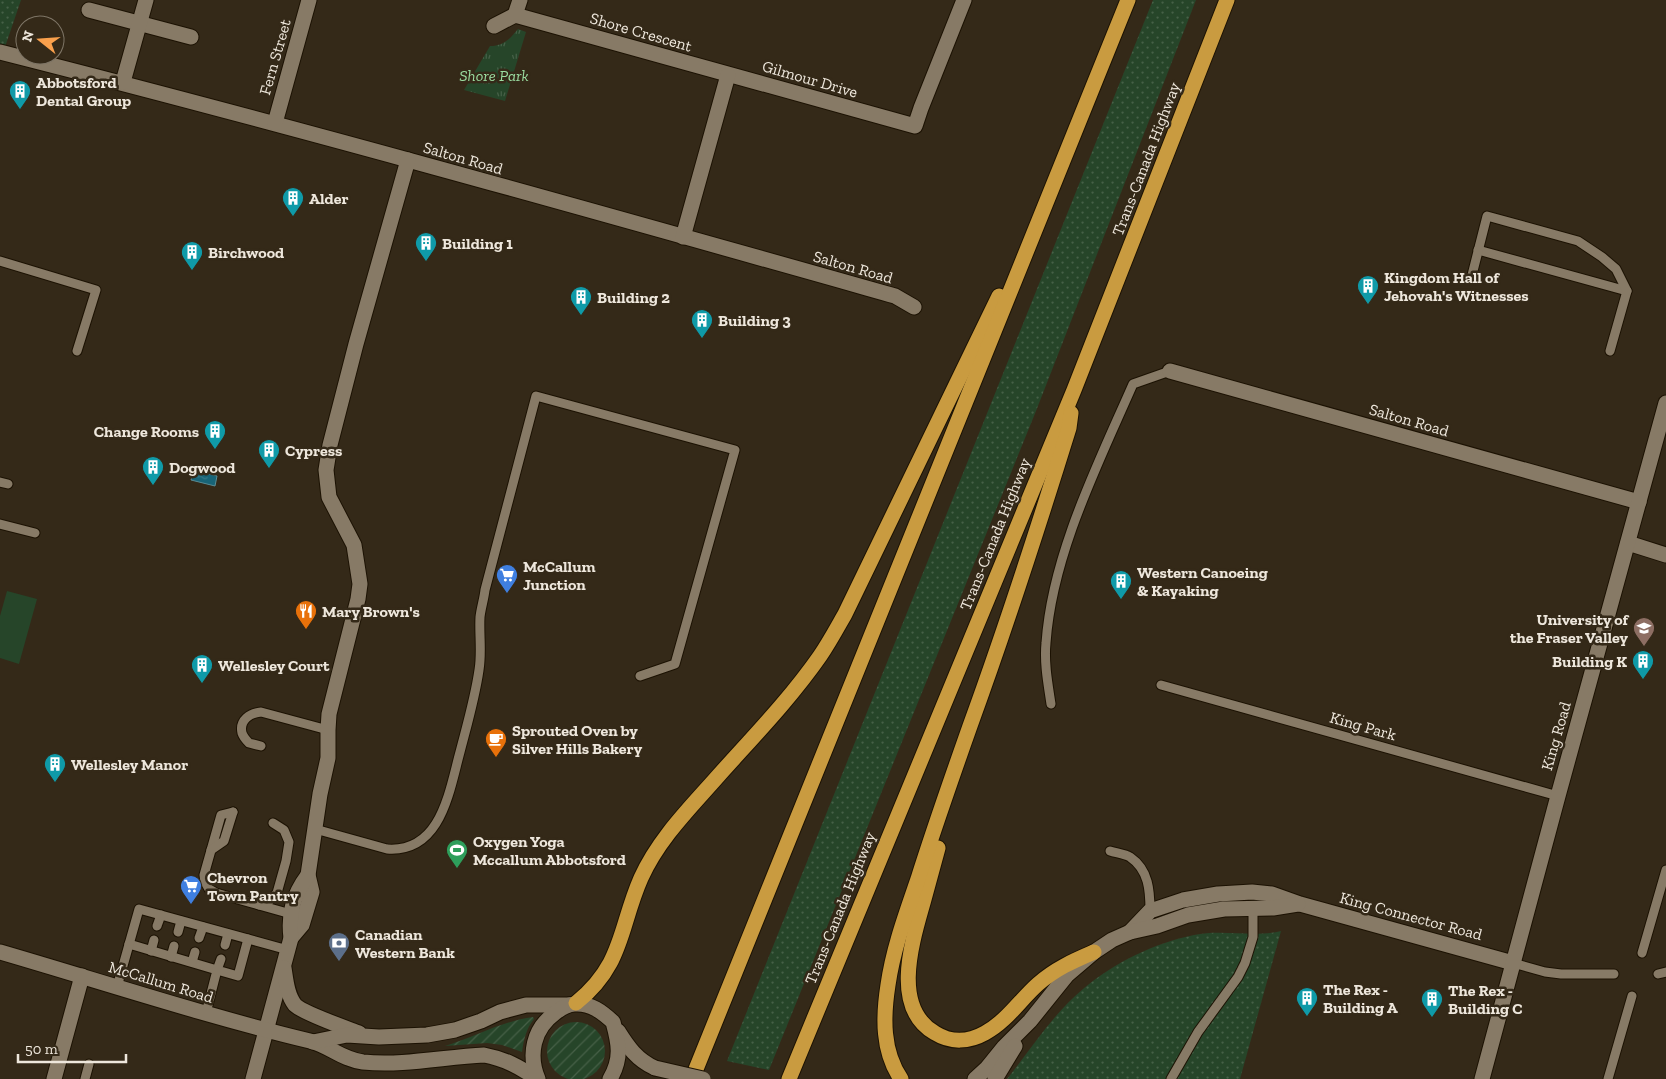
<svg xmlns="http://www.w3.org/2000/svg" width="1666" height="1079" viewBox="0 0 1666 1079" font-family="'Zilla Slab',serif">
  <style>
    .grass { fill: url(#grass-dots) }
    .park { fill: url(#park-tufts) }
    .garden { fill: url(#garden-furrows) }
    .pitch { fill: #264529 }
    .water { fill: url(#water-ripples); stroke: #588b95 }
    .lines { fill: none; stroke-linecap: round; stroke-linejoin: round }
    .lane-casing { stroke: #1c1203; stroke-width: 11 }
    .street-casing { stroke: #1c1203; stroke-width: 17 }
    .secondary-casing { stroke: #1c1203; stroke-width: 17 }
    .highway-casing { stroke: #1c1203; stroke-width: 17 }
    .lane { stroke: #877a66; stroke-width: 9 }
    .street { stroke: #877a66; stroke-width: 15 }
    .secondary { stroke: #877a66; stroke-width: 15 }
    .highway { stroke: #c99b40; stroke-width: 15 }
    .secondary-bridge-casing { stroke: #1c1203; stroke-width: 17; stroke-linecap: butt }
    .secondary-bridge { stroke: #877a66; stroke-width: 15 }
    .labels { text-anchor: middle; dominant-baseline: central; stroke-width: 5; stroke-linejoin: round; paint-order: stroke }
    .street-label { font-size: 16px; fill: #eee7dc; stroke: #342918 }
    .park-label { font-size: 16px; font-style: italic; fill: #9bdda1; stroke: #342918 }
    .poi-label { font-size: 16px; font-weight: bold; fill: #eee7dc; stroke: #342918; text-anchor: start }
  </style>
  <defs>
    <pattern id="grass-dots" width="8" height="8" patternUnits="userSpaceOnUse" patternTransform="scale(1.25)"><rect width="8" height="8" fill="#264529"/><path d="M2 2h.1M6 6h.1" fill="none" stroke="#466047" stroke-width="1.8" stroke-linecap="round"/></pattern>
    <pattern id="park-tufts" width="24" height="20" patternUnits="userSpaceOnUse" patternTransform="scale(1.25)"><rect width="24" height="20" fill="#264529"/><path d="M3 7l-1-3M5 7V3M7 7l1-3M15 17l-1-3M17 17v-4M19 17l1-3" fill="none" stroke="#466047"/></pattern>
    <pattern id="garden-furrows" width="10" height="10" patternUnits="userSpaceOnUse" patternTransform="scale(1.25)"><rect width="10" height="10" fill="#264529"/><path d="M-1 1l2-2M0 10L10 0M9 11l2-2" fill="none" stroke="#466047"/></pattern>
    <pattern id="water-ripples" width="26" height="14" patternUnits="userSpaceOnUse" patternTransform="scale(1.25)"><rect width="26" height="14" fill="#186477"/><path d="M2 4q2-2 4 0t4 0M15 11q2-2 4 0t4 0" fill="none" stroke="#3a7a8a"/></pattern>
  </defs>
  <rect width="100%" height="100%" fill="#342918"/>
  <!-- grass -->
  <g class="grass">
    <path d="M0 0H21L5 47 0 45Z"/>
    <path d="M1153 0H1196L1036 411 769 1070 727 1061Z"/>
    <path d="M1281 931 1240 1079H1007C1031 1049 1053 1014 1083 989 1114 963 1154 943 1194 935 1223 929 1253 938 1281 931Z"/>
  </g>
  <!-- park -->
  <path class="park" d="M518 29 526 32 505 101 464 90 490 46C503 46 510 39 518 29Z"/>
  <!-- garden -->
  <g class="garden">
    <path d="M533 1017 534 1019C526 1029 524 1039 522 1052L502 1045 487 1043 445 1046C475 1037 502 1021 533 1017Z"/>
    <circle cx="576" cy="1051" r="29"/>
  </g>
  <!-- pitch -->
  <path class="pitch" d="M7 591 37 599 19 664 0 658V616Z"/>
  <!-- water -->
  <path class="water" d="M194 470 217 476 215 486 191 480Z"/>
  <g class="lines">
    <!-- lane casing -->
    <g class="lane-casing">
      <g id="lane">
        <path d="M1478 250 1627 291"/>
        <path d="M0 261 96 290 77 351"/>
        <path d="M1471 279 1487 216 1578 241 1602 257 1616 269 1627 291 1610 351"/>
        <path d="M0 482 8 484"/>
        <path d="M0 524 35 533"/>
        <path d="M1161 685 1558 796"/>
        <path d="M1051 704C1048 684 1044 663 1046 643 1052 555 1098 464 1133 384L1170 371"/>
        <path d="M261 746 249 743C247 741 243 736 242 733 239 720 250 713 261 712L328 730"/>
        <path d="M233 812 221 815 204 875 205 882 209 889 216 893 259 905 268 902 277 893 286 861 289 842 284 830 273 823"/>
        <path d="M315 829 387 849C441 853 449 792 460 752 467 725 475 698 479 670 482 652 479 635 480 617 481 608 484 599 485 590L536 396 735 450 675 664 640 676"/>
        <path d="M211 850 224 841 233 812"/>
        <path d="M1110 851C1116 853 1125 854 1130 857 1149 870 1150 891 1150 911"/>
        <path d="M259 905 291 914"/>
        <path d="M157 926 161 915"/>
        <path d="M178 932 181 921"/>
        <path d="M199 938 203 927"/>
        <path d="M129 944 217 970 206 1013"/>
        <path d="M225 945 228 934"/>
        <path d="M151 951 154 940"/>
        <path d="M1642 953 1666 870"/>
        <path d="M171 957 174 946"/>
        <path d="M221 959 217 970 238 976 248 939"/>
        <path d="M192 962 195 952"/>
        <path d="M1513 963 1545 972 1561 974H1614"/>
        <path d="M1658 974 1666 972"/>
        <path d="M117 987 139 909 288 950"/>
        <path d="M85 1079 89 1064"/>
        <path d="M1171 1079 1198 1032 1238 977 1245 963 1253 937V907"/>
        <path d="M1608 1079 1632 996"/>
      </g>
    </g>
    <!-- street casing -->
    <g class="street-casing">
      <g id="street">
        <path d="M89 10 191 37"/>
        <path d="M515 15 520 0"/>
        <path d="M494 26 515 15 915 126 921 108 964 0"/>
        <path d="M0 52C300 128 597 212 895 296L914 307"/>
        <path d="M123 82 146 0"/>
        <path d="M275 123 309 0"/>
        <path d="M683 237 728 75"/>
        <path d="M1170 371 1639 502"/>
        <path d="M1628 543 1666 555"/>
        <path d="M291 938 302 925 312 892 308 875 320 794 328 758V730L329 714 358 599 360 584 354 545 329 497 326 470 330 445 356 344 408 160"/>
        <path d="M54 1079 82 976"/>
        <path d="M253 1079 291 938C288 914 293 895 308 875"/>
      </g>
    </g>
    <!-- secondary casing -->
    <g class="secondary-casing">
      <g id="secondary">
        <path d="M1130 932 1150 911 1183 900 1218 894 1252 892 1272 894 1300 904 1513 963"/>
        <path d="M0 952C103 982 206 1016 310 1041 330 1046 341 1059 363 1062 403 1066 444 1057 484 1055 505 1059 520 1067 537 1079"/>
        <path d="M284 968C286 980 287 995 295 1005 303 1013 346 1028 359 1033"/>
        <path d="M618 1031C628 1047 637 1060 655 1068"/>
        <path d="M313 1042 347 1035 379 1037 427 1035 455 1030 481 1021 500 1012 526 1005H568"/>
        <path d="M538 1079C528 1055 533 1029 555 1013 560 1009 568 1004 575 1004 591 1003 602 1012 613 1022 619 1044 622 1058 610 1079"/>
        <path d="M975 1079 987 1068 1004 1047 1030 1021 1067 975 1094 952 1112 940 1130 932 1157 926 1188 915 1224 909 1273 908 1298 904"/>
        <path d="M995 1079 1015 1046"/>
        <path d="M1482 1079 1558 796 1666 403"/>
      </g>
    </g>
    <!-- highway casing -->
    <g class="highway-casing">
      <g id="highway">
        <path d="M938 848C933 866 928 885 923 903 912 942 891 1008 935 1033 951 1043 969 1042 985 1033 1007 1021 1020 1000 1038 984 1055 969 1073 961 1094 952"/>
        <path d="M576 1003C624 964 619 928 641 878 659 838 691 807 719 775 754 736 790 699 820 656 829 643 837 628 845 614L999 296"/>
        <path d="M692 1079 1128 0"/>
        <path d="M789 1079 1074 390 1227 0"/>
        <path d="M901 1079C882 1051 883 1017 888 985 893 949 906 914 918 879 934 828 952 777 970 726 1006 627 1038 528 1069 428L1071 413"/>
      </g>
    </g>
    <!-- lane -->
    <use href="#lane" class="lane"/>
    <!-- street -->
    <use href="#street" class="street"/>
    <!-- secondary -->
    <use href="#secondary" class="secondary"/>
    <!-- highway -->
    <use href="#highway" class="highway"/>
    <!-- secondary-bridge casing -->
    <g class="secondary-bridge-casing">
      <path id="secondary-bridge" d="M655 1068 703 1079"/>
    </g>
    <!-- secondary-bridge -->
    <use href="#secondary-bridge" class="secondary-bridge"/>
  </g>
  <!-- icons -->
  <defs>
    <g id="building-pin" transform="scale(1.125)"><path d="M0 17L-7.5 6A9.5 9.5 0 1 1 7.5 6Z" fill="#0f9aa8" stroke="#342918"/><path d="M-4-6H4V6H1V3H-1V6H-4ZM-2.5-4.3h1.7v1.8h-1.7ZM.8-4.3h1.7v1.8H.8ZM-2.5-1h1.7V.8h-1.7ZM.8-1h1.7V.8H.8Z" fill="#fff"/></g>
    <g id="supermarket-pin" transform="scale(1.125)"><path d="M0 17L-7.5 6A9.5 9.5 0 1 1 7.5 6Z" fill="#3f7fe0" stroke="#342918"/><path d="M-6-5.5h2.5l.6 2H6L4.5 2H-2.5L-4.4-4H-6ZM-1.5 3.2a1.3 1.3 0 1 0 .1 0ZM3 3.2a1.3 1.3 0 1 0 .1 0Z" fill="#fff"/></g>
    <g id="restaurant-pin" transform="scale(1.125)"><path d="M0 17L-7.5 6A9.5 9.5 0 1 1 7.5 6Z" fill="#e8710a" stroke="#342918"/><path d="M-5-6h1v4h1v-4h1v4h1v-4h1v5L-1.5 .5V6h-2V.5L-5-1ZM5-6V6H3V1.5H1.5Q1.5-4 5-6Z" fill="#fff"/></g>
    <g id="university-pin" transform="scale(1.125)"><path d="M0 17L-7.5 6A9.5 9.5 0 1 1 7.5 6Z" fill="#8d6e63" stroke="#342918"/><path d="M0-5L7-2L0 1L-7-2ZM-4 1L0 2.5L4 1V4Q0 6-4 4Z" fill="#fff"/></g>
    <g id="cafe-pin" transform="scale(1.125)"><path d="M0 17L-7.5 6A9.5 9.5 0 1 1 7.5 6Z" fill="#e8710a" stroke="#342918"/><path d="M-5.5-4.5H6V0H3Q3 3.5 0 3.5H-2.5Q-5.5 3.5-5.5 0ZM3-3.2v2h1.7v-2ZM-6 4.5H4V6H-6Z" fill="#fff"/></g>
    <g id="stadium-pin" transform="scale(1.125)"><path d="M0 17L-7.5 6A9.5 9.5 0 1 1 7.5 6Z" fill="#2e9e5b" stroke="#342918"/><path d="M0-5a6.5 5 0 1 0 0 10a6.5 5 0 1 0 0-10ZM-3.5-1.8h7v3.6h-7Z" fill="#fff"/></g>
    <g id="bank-pin" transform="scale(1.125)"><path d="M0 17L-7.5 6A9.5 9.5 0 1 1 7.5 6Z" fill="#5c6f8a" stroke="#342918"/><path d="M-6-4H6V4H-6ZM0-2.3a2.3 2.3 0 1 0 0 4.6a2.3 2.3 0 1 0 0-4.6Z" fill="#fff"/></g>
  </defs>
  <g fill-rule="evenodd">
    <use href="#building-pin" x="20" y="91"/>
    <use href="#building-pin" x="293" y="198"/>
    <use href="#building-pin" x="426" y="243"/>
    <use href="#building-pin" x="192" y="252"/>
    <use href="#building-pin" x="1368" y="286"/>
    <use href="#building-pin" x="581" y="297"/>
    <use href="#building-pin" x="702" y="320"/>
    <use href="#building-pin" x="215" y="431"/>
    <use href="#building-pin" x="269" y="450"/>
    <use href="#building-pin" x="153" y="467"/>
    <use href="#supermarket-pin" x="507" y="575"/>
    <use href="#building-pin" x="1121" y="581"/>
    <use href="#restaurant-pin" x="306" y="611"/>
    <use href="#university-pin" x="1644" y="628"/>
    <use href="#building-pin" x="1643" y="661"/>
    <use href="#building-pin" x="202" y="665"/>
    <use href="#cafe-pin" x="496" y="739"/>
    <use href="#building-pin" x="55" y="764"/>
    <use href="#stadium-pin" x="457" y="850"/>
    <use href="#supermarket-pin" x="191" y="886"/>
    <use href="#bank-pin" x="339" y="943"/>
    <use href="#building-pin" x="1307" y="998"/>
    <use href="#building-pin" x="1432" y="999"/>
  </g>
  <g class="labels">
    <!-- street labels -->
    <g class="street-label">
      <text transform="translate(641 32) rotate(16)">Shore Crescent</text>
      <text transform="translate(275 57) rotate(-74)">Fern Street</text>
      <text transform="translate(810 79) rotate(16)">Gilmour Drive</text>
      <text transform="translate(463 158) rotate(16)">Salton Road</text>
      <text transform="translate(1146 159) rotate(-69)">Trans-Canada Highway</text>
      <text transform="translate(853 267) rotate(16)">Salton Road</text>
      <text transform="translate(1409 420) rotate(16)">Salton Road</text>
      <text transform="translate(995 534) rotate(-68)">Trans-Canada Highway</text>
      <text transform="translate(1363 726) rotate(16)">King Park</text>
      <text transform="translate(1556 736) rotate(-74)">King Road</text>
      <text transform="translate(840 908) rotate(-68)">Trans-Canada Highway</text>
      <text transform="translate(1411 916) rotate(15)">King Connector Road</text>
      <text transform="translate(161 982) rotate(17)">McCallum Road</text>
    </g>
    <!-- park labels -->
    <g class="park-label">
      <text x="494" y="75">Shore Park</text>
    </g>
    <!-- poi labels -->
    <g class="poi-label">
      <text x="36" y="82">Abbotsford<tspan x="36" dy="18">Dental Group</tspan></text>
      <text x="309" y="198">Alder</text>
      <text x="442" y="243">Building 1</text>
      <text x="208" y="252">Birchwood</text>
      <text x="1384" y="277">Kingdom Hall of<tspan x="1384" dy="18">Jehovah's Witnesses</tspan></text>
      <text x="597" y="297">Building 2</text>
      <text x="718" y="320">Building 3</text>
      <text x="199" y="431" text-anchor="end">Change Rooms</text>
      <text x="285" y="450">Cypress</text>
      <text x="169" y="467">Dogwood</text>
      <text x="523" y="566">McCallum<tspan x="523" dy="18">Junction</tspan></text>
      <text x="1137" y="572">Western Canoeing<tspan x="1137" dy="18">&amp; Kayaking</tspan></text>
      <text x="322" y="611">Mary Brown's</text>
      <text x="1628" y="619" text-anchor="end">University of<tspan x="1628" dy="18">the Fraser Valley</tspan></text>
      <text x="1627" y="661" text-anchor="end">Building K</text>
      <text x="218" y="665">Wellesley Court</text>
      <text x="512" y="730">Sprouted Oven by<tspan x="512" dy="18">Silver Hills Bakery</tspan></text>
      <text x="71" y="764">Wellesley Manor</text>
      <text x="473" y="841">Oxygen Yoga<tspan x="473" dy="18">Mccallum Abbotsford</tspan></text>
      <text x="207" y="877">Chevron<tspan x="207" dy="18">Town Pantry</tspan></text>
      <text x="355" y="934">Canadian<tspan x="355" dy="18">Western Bank</tspan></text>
      <text x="1323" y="989">The Rex -<tspan x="1323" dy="18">Building A</tspan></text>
      <text x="1448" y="990">The Rex -<tspan x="1448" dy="18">Building C</tspan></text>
    </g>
  </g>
  <!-- north arrow -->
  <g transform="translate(40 40) rotate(287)"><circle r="24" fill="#342918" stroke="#7e7566"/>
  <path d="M0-4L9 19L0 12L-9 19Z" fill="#f9a04c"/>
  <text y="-8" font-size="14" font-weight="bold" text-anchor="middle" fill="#eee7dc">N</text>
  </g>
  <!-- scale -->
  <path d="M18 1054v8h108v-8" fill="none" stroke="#eee7dc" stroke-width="2.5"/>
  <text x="25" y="1054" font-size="15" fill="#eee7dc" stroke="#342918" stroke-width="4" paint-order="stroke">50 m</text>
</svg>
